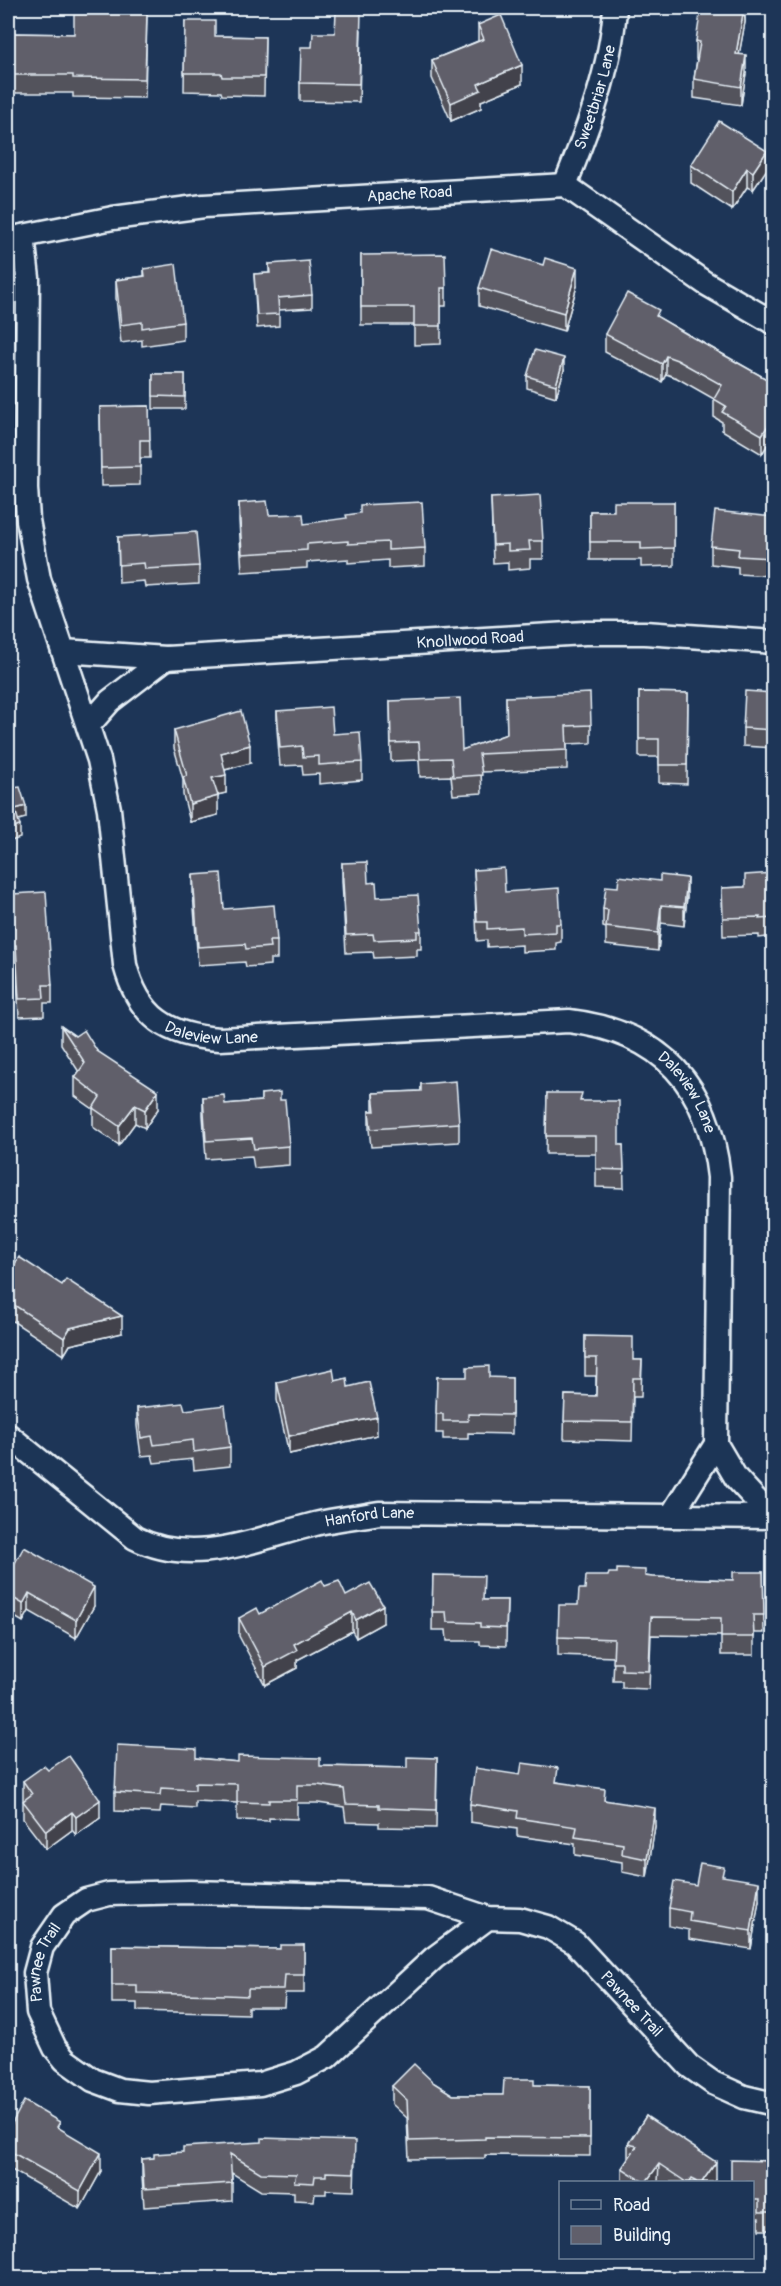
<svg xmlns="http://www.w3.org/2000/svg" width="781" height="2286" viewBox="0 0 781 2286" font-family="Pangolin,sans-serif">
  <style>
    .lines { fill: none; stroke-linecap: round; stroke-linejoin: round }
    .minor-casing { stroke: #e8f1f8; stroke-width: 27 }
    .minor { stroke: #1d3557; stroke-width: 22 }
    .wall { fill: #53525c; stroke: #e8f1f8; stroke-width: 1.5 }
    .shaded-wall { fill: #43424b; stroke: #e8f1f8; stroke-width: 1.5 }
    .building { fill: #605f6b; stroke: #e8f1f8; stroke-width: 1.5 }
    .labels { text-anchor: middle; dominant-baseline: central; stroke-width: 5; stroke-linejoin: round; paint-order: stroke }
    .street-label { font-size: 16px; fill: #e8f1f8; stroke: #1d3557 }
  </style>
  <rect width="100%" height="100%" fill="#1d3557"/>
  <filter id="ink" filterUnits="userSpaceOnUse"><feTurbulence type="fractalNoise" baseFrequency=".0167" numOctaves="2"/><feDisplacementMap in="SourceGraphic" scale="12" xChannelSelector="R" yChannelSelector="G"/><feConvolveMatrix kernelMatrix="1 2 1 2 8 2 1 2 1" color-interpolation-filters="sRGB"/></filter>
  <g filter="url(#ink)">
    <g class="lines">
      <!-- minor casing -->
      <g class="minor-casing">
        <g id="minor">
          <path id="s1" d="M565 185C588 128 611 69 615 8"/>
          <path id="s2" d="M23 236 28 278 26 488 28 520 39 579 99 760 109 809 125 965C139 1017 167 1036 220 1039L569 1021C662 1032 709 1085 719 1177L716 1444 671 1516"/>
          <path id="s3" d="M8 239 113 218 204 206 565 185 705 283 774 323"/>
          <path id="s4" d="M63 651 166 658 585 633H645L774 642"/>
          <path d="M88 726 110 701 166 658"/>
          <path id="s5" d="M8 1435 135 1538C194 1568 255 1539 315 1524 336 1519 358 1517 379 1513L774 1517"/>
          <path d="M716 1444 736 1478 772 1517"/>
          <path id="s6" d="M488 1918 434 1958 327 2057 296 2073 260 2084 149 2093 120 2090 93 2080 65 2060 55 2048 38 2012 35 1973 42 1947 64 1915 86 1900 109 1894 190 1892 428 1898 488 1918 520 1919 548 1927 575 1943 689 2066 713 2083 744 2097 774 2104"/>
        </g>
      </g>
      <!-- minor -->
      <use href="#minor" class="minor"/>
    </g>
    <!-- wall -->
    <g class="wall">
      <path d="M745 8V22L739 54 746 73 741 105 694 98V79L697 59H696V41Z"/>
      <path d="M147 13 145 98 73 97V93H8V33L74 34Z"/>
      <path d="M185 21 215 36 265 37 264 96 222 95 221 92 184 91Z"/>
      <path d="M478 25 522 84 481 101V108L451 121 432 78V60L478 41Z"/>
      <path d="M361 30 359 102 300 101V83L312 47 335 33Z"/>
      <path d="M691 165 767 169 753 190 747 187 732 210 691 183Z"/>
      <path d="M361 255 446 288V306H441V344L414 345V325H361Z"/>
      <path d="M269 264 312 295V308L279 310V326L257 328 254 274 269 273Z"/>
      <path d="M543 265 577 286 564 331 479 306V288Z"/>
      <path d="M144 269 183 322V340L142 346V340L121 343 116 298V280L144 276Z"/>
      <path d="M659 318 770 381 774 376V434L762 454 722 430V422L714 417V399L677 378 666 374 662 382 605 352V334Z"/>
      <path d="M564 370 556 397 527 388V376Z"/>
      <rect x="153" y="374" width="32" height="35"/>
      <path d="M149 406 150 458H140V485L101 486 100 407Z"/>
      <path d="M491 498 543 541V559H530V568L508 570V562L493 563Z"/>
      <path d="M674 502V566L641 567V560H590V511H614Z"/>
      <path d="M239 503 269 515 304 524 425 548V566L388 568V560L348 563V559L307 562V568L242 572 239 521Z"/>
      <path d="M774 517V570H772V576L738 574V567L711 564V546Z"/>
      <path d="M118 537 199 566V584L145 587 144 581 119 583Z"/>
      <path d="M639 692 688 693 687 784 659 783V757H639Z"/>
      <path d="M774 693V748L743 746V728Z"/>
      <path d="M506 697 591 725V743L567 744V769L481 772 482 793 453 795 451 776 420 777 419 760 391 761 390 701 462 750 507 734Z"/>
      <path d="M277 711 333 734 362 762V780L319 784V774L303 775 302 765 280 766 277 729Z"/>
      <path d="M174 730 250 763 225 770 226 793 217 795 218 815 190 822 183 795V779L174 748Z"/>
      <path d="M342 863 368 883 377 897 421 931V949H417V956L374 958 373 952 346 953 342 881Z"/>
      <path d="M474 870 505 892 561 924V942L556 943V950L522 952V945L487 947V940L477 941Z"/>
      <path d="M774 873V936L759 938V935L723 936 722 888 745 887Z"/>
      <path d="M193 875 224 909 277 941V959H270V965L246 967 245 962 198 965 193 893Z"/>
      <path d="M12 894 52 985V1003H44V1016L19 1017 16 963 8 964V928L13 927Z"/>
      <path d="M687 896 684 926 661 923 658 951 606 945V928L603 927V909Z"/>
      <path d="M61 1026 97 1051 158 1109 145 1128 135 1123 119 1145 93 1127V1109L75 1096V1077L79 1072 61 1044Z"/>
      <path d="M421 1084 459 1123V1142L371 1147 369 1129V1111H373V1093L421 1091Z"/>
      <path d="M547 1093 582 1101 619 1145H623L624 1188 596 1187V1154H546Z"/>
      <path d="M261 1094 280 1100 289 1146V1165L254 1168 252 1156 206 1159 203 1115V1097L225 1104 261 1101Z"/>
      <path d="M8 1275 62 1285 122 1333 70 1345 64 1355 8 1318Z"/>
      <path d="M585 1336 633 1360H642L641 1397H633L632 1441 564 1439 565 1395 596 1396V1376H585Z"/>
      <path d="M437 1377 512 1378V1434L468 1433V1439H443V1433H436Z"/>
      <path d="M335 1381 348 1387 377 1435 289 1454 277 1400V1382Z"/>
      <path d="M137 1408 185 1410 230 1447V1466L194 1470 193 1459 154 1463 152 1455 141 1456 137 1426Z"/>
      <path d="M763 1572 764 1633H754V1655H721V1636L651 1635 649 1689 622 1688V1681H613L614 1657 558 1655V1637L578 1605 608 1576H645L652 1577 733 1580Z"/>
      <path d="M8 1575 94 1606 76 1638 29 1611 23 1622 8 1613Z"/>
      <path d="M433 1575 483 1600H507L506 1646 480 1645V1641H447L446 1630H432Z"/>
      <path d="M325 1586 346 1596 383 1623 356 1638 352 1631 297 1660V1668L265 1685 239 1636V1618L260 1614Z"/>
      <path d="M196 1758 238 1762 320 1766 407 1768 437 1758 436 1828 379 1827V1823L346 1822 344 1807 318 1803H297V1819L269 1818V1821L237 1820V1803L195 1801V1808L161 1806 160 1813 115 1811V1792Z"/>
      <path d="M48 1770 100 1818 76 1835 72 1830 46 1849 23 1819V1781Z"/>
      <path d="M558 1782 605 1800 655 1826 647 1877 622 1872V1862L575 1855V1844L517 1836V1829L470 1822V1804Z"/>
      <path d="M724 1876 759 1900 751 1949 689 1939V1930L669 1926V1908L696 1885Z"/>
      <path d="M304 1945V1993H285L284 2007H248V2014L137 2011V2003H112V1946L280 1949Z"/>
      <path d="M434 2083 453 2095H503L534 2085 590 2086V2156L485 2155V2158L409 2159 407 2118 392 2104V2086Z"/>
      <path d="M646 2116 716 2180 714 2182H622V2168L628 2159V2144Z"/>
      <path d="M60 2129 101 2171 80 2209 8 2168V2131Z"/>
      <path d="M183 2152 355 2159 354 2191 326 2190V2194H315L314 2201 294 2200V2192L261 2191 232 2173V2201L144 2207 142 2177V2159L154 2158Z"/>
      <path d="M774 2161V2230H759V2218H753V2182Z"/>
    </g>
    <!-- shaded-wall -->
    <g class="shaded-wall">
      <path d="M744 8 745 22 736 72V54Z"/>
      <path d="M746 55V73L741 105V87Z"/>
      <path d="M522 65V84L481 101V108L451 121V103L478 84Z"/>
      <path d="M767 151V169L753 190V172Z"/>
      <path d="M747 168V187L732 210V192Z"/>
      <path d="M577 268V286L564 331V313Z"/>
      <path d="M666 356V374L662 382V364Z"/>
      <path d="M564 358V370L556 397V385Z"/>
      <path d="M774 416V434L762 454V435Z"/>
      <path d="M250 745V763L221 771V753Z"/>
      <path d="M226 775V793L212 796V778Z"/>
      <path d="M218 796V815L190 822V804Z"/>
      <path d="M26 806V818L15 821V809Z"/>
      <path d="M20 826V838L8 842V829Z"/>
      <path d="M687 878V896L684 926V907Z"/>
      <path d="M661 905V923L658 951V933Z"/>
      <path d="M158 1091V1109L145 1128V1110Z"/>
      <path d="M135 1105V1123L119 1145V1126Z"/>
      <path d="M122 1316V1333L70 1345 64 1355V1338L70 1328Z"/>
      <path d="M377 1417V1435L289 1454V1436Z"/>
      <path d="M94 1587V1606L76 1638V1620Z"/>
      <path d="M29 1593V1611L23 1622V1604Z"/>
      <path d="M383 1605V1623L356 1638V1620Z"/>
      <path d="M352 1612V1631L297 1660V1668L265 1685V1667L294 1644Z"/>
      <path d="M100 1800V1818L76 1835V1817Z"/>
      <path d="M655 1808V1826L647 1877V1859Z"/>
      <path d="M72 1812V1830L46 1849V1831Z"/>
      <path d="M759 1882V1900L751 1949V1931Z"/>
      <path d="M101 2153V2171L80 2209V2191Z"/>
      <path d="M716 2162V2180L714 2182H702Z"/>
      <path d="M659 2164 658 2182H646Z"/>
    </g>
    <!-- building -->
    <g class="building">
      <path d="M701 8H744L736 54 746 55 741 87 694 79 700 42 696 41Z"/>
      <path d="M336 12H361L359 84 300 83 301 47H312L313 33H335Z"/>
      <path d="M147 13 145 79 73 78V75H8V33L74 34V14Z"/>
      <path d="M501 15 522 65 478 84 481 90 451 103 432 60 484 39 478 25Z"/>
      <path d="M185 21H215V36L265 37 264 77H222L221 73H184Z"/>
      <path d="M719 121 767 151 753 172 747 168 732 192 691 165Z"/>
      <path d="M491 249 543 265 545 258 577 268 564 313 479 288Z"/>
      <path d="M445 254 446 288H441V326H414V307H361V255Z"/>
      <path d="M309 261 312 295 278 298 279 314 257 315 254 274 270 273 269 264Z"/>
      <path d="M176 264 183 322 142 328V322L121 325 116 280 145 276 144 269Z"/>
      <path d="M627 293 659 310 656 316 690 336 770 381 773 376H774V416L762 435 722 412 726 406 714 399 722 385 677 360 666 356 662 364 605 334Z"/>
      <path d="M535 350 564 358 556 385 527 376Z"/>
      <path d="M153 374H185V397L153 396Z"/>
      <path d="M149 406 150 440H140V467L101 468 100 407Z"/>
      <path d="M540 495 543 541H529L530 550 508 551V544L493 545 491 498Z"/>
      <path d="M267 501 269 515 303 514 304 524 347 518 346 515 360 513V505L422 502 425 548 388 550V542L348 544V541L307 544V550L242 554 239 503Z"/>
      <path d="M614 502H674V548L641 549V542H590V511H614Z"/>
      <path d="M715 511 774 517V551H772V558L738 556 739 549 711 546Z"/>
      <path d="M196 532 199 566 145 569 144 563 119 565 118 537Z"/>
      <path d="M745 691 774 693V730L743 728Z"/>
      <path d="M639 692 688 693 687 765H659V739H639Z"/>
      <path d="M590 693 591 725 566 726 567 750 479 754 482 775 453 777 451 758 420 759 419 742 391 743 390 701 460 698 462 750 507 734 506 697Z"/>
      <path d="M331 707 333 734 360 732 362 762 319 765V756L303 757 302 746 280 748 277 711Z"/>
      <path d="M241 711 250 745 221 753 226 775 212 778 218 796 190 804 183 777 187 776 174 730Z"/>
      <path d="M8 772 13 788 20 787 26 806 15 809 20 826 8 829Z"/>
      <path d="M367 862 368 883 376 882 377 897 418 895 421 931H417V938L374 940 373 934 346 935 342 863Z"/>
      <path d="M504 868 505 892 559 888 561 924H556V932L522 934V927L487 929V922H477L474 870Z"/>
      <path d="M221 873 224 909 274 905 277 941H269L270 947 246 949 245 944 198 947 193 875Z"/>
      <path d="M774 873V918L759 919 760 917 723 918 722 888 745 887V875Z"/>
      <path d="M660 875 687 878 684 907 661 905 658 933 606 927 608 910 603 909 606 886 618 887 619 876 660 881Z"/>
      <path d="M46 892 52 985H43L44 998 19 999 16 945 8 946V928L14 927 12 894Z"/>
      <path d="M61 1026 75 1036 84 1030 97 1051 158 1091 145 1110 135 1105 119 1126 93 1108 100 1097 75 1077 85 1063Z"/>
      <path d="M456 1081 459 1123 371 1129 369 1111H375L373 1093 421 1091V1084Z"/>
      <path d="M280 1092V1100H285L289 1146 254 1149 252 1138 206 1141 203 1097 224 1095 225 1104 261 1101V1094Z"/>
      <path d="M547 1093H582L580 1101H619V1145H623L624 1170 596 1169V1136H546Z"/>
      <path d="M19 1257 62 1285 66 1279 122 1316 70 1328 64 1338 8 1301V1275Z"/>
      <path d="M585 1336 633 1337V1360H642L641 1378H633L632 1422 564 1421 565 1395 596 1396 597 1358H585Z"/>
      <path d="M489 1366V1377L512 1378V1415L468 1414V1421H443V1414H436L437 1377H467V1367Z"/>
      <path d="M333 1369 335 1381 347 1378 348 1387 369 1382 377 1417 289 1436 277 1382Z"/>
      <path d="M183 1403 185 1410 225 1405 230 1447 194 1452 193 1440 154 1445 152 1436 141 1438 137 1408Z"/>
      <path d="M24 1547 94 1587 76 1620 29 1593 23 1604 8 1595V1575Z"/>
      <path d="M617 1569 645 1570V1576L652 1577 733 1580V1572H763L764 1615H753L754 1637H721V1618L651 1617 649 1671 622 1670V1663H613L614 1639 558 1637 559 1605H578L579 1589H585L586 1576H608L609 1573H617Z"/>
      <path d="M433 1575 484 1576 483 1600H507L506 1628 480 1627V1623L447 1622 446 1612H432Z"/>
      <path d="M322 1580 325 1586 339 1581 346 1596 370 1583 383 1605 356 1620 352 1612 294 1644 297 1650 265 1667 239 1618 257 1608 260 1614Z"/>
      <path d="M117 1745 196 1749V1758L238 1762V1756L320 1758V1766L407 1768V1757L437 1758 436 1810 379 1808V1805L346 1804 344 1789 318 1785H297V1800H269V1803L237 1802V1784L195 1783V1790L161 1788 160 1795 115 1792Z"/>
      <path d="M69 1756 100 1800 76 1817 72 1812 46 1831 23 1801 32 1794 23 1781 44 1766 48 1770Z"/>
      <path d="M522 1763 558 1768 556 1782 605 1789 604 1800 655 1808 647 1859 622 1854 623 1844 575 1837 577 1827 517 1818 518 1811 470 1804 475 1768 520 1775Z"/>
      <path d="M700 1863 724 1867 722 1876 759 1882 751 1931 689 1921 690 1912 669 1908 674 1881 696 1885Z"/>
      <path d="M280 1945H304V1975H285L284 1989H248V1996L226 1995 137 1993V1985H112V1946L280 1949Z"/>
      <path d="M414 2064 434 2083 453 2095H503L504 2079H534V2085L590 2086V2138L485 2137V2139L409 2141 407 2100 392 2086Z"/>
      <path d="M24 2101 60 2122 57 2127 101 2153 80 2191 8 2150V2131Z"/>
      <path d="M646 2116 716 2162 702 2182H697L691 2179 689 2182H686L659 2164 646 2182H644L622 2168 637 2146 628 2144Z"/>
      <path d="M262 2138 355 2141 354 2173 326 2172V2176H315L314 2183 294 2182 296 2174 261 2173 230 2154 232 2183 144 2189 142 2159 154 2158V2154L183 2152V2147L262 2142Z"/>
      <path d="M731 2160 774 2161V2212H759V2200H753V2182H731Z"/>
    </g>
  </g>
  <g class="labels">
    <!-- street labels -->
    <g class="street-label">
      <text stroke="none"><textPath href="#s1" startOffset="93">Sweetbriar Lane</textPath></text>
      <text stroke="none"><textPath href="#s3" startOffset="405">Apache Road</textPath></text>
      <text stroke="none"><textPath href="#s4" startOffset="408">Knollwood Road</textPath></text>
      <text stroke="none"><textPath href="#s2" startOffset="864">Daleview Lane</textPath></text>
      <text stroke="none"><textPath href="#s2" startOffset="1368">Daleview Lane</textPath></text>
      <text stroke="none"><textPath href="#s5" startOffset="404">Hanford Lane</textPath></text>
      <text stroke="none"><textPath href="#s6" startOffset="596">Pawnee Trail</textPath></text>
      <text stroke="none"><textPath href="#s6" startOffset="1258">Pawnee Trail</textPath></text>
    </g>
  </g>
  <!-- margin -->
  <rect width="781" height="2286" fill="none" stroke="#1d3557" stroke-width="30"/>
  <rect x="15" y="15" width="751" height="2256" fill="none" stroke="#e8f1f8" stroke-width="2" filter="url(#ink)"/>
  <!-- legend -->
  <rect x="559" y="2181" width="195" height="78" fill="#1d3557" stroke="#6e8097" stroke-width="1.5"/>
  <rect x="571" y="2200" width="30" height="9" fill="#1d3557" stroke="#6e8097" stroke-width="1.5"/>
  <text x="613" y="2211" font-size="18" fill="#e8f1f8">Road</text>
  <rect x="571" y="2226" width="30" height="18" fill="#605f6b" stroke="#6e8097" stroke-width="1.5"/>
  <text x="613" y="2241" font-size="18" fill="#e8f1f8">Building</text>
</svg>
